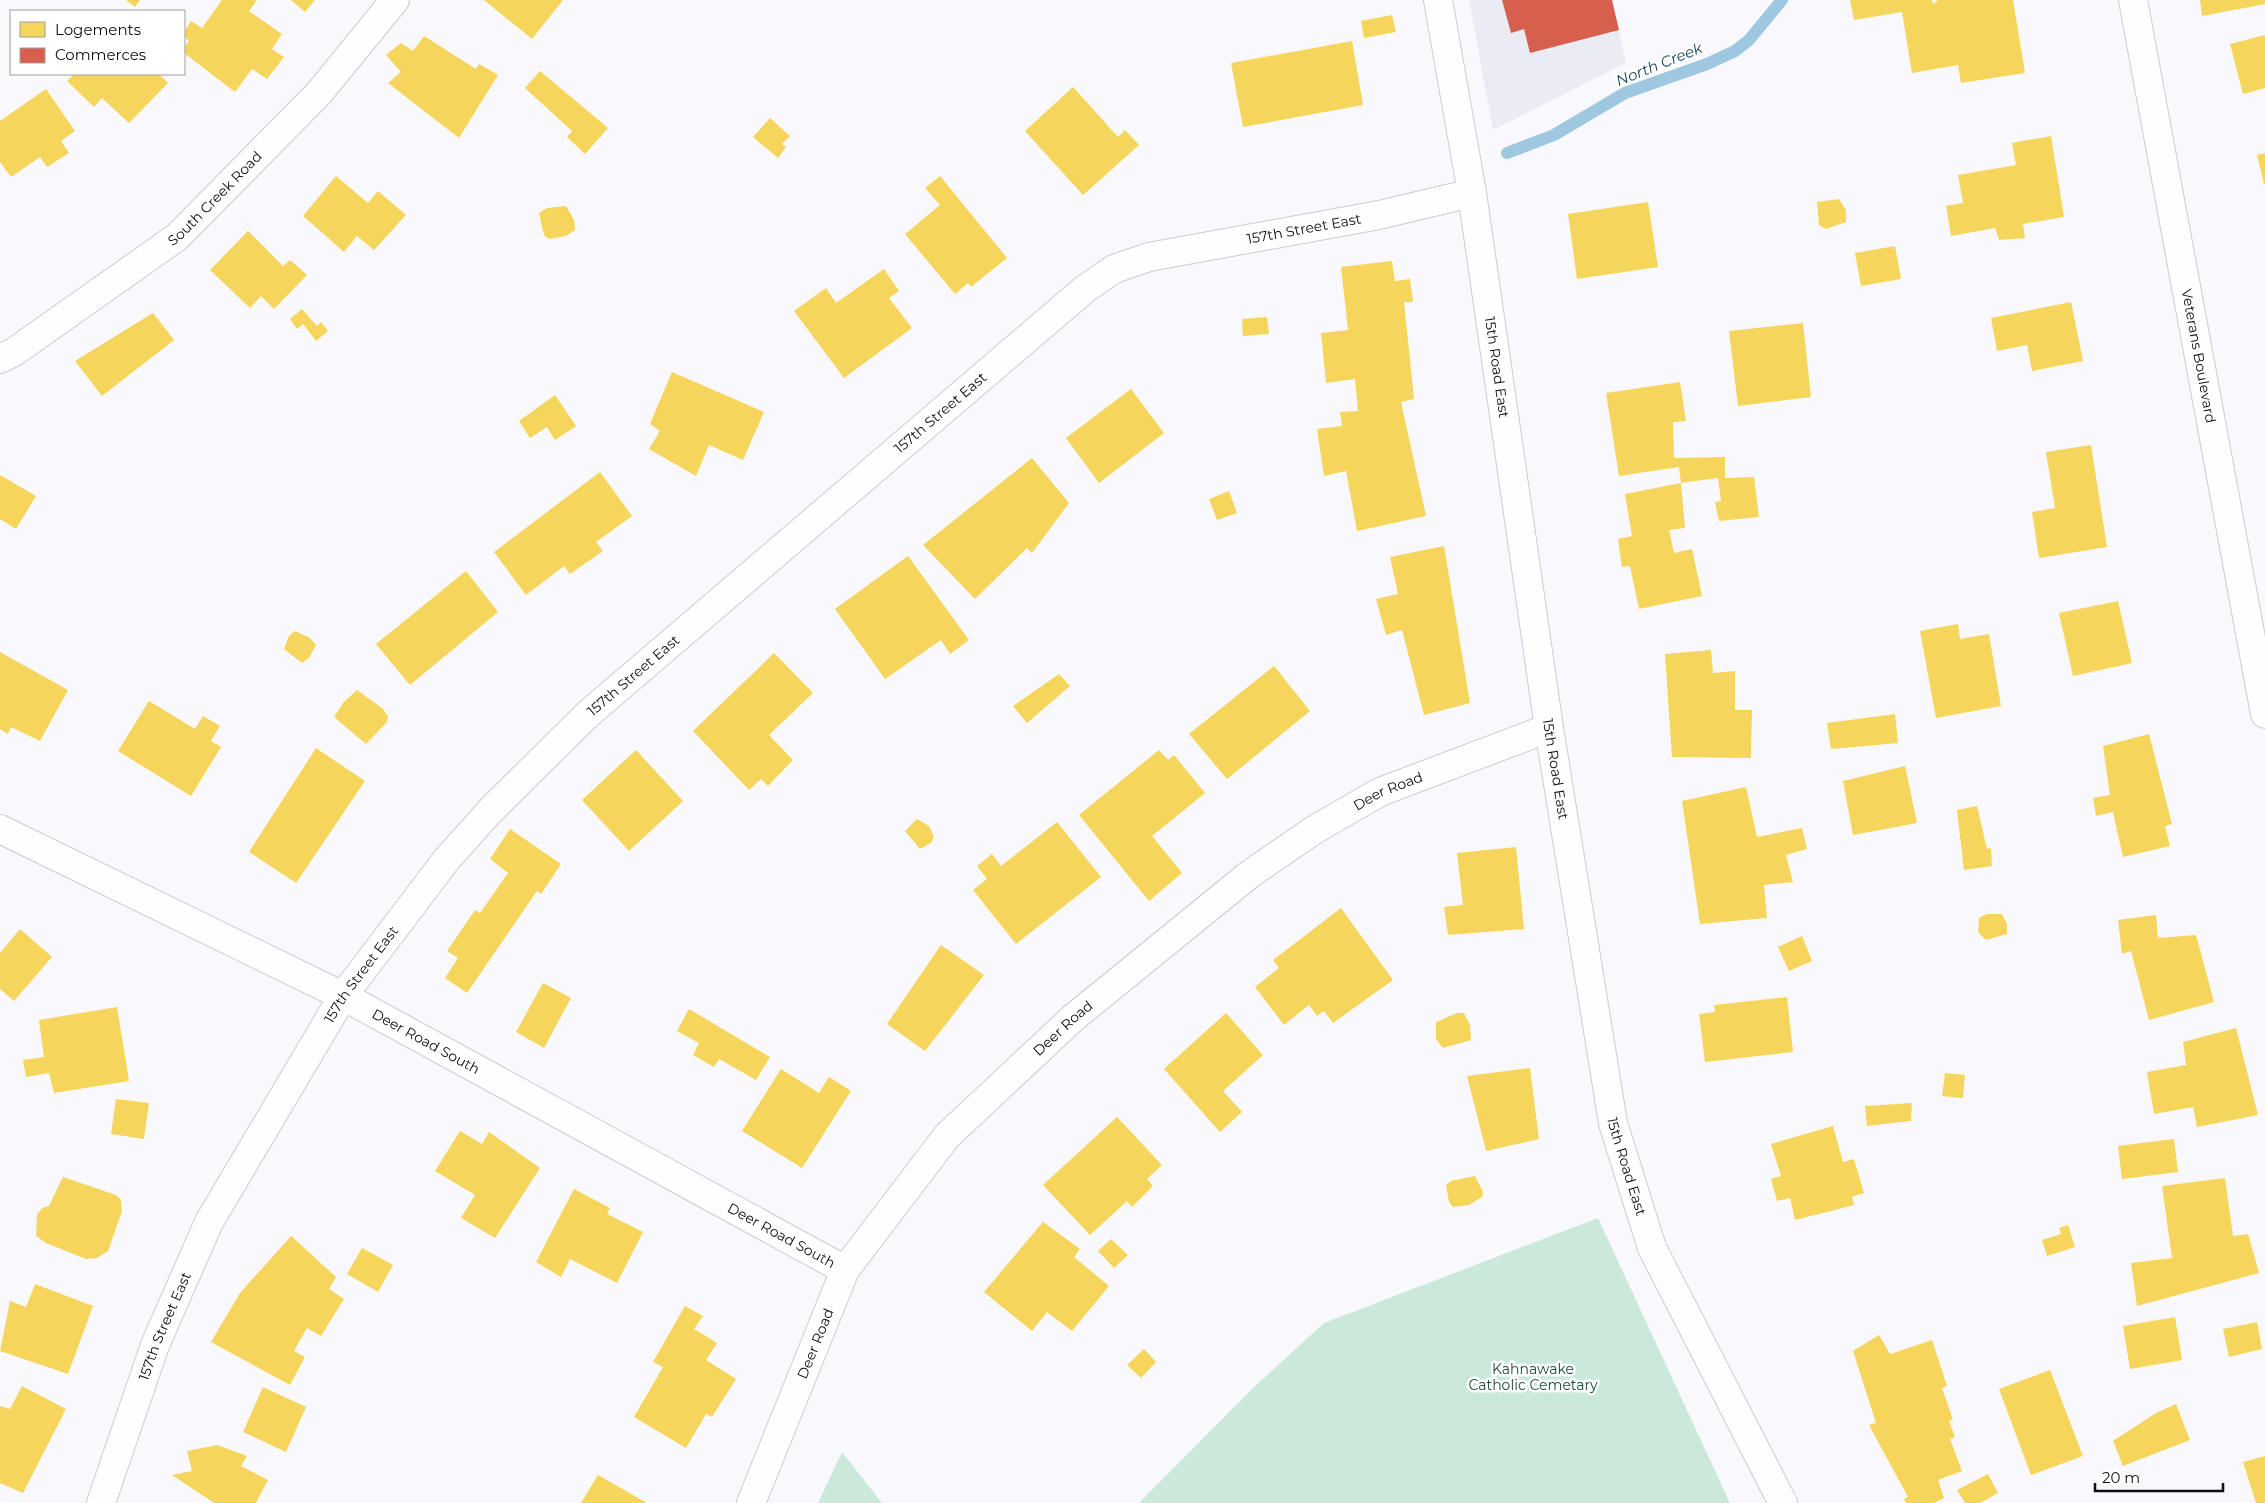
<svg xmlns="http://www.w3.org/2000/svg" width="2265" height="1503" viewBox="0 0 2265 1503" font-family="Montserrat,sans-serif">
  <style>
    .built { fill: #ebebf4 }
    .green { fill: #cbe9da }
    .homes { fill: #f6d55c }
    .shops { fill: #d6604d }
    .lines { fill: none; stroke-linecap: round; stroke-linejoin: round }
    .stream { stroke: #9dc8e0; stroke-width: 12 }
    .minor-casing { stroke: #ccccd0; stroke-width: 30 }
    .minor { stroke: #fefeff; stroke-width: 28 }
    .labels { text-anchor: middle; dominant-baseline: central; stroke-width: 5; stroke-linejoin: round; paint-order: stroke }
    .street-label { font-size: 14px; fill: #0e0e11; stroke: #fff }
    .park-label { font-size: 14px; fill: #1b4b33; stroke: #fff }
    .water-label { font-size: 15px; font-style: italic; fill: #174961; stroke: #fff }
  </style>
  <rect width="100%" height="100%" fill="#f9f9fd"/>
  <!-- built -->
  <path class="built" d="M1469 0H1612L1626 63 1493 130Z"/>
  <!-- green -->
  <g class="green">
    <path d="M1598 1218 1730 1503H1139L1252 1389 1324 1323Z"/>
    <path d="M842 1452 882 1503H818Z"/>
  </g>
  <!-- homes -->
  <g class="homes">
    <path d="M126 0H140L135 7Z"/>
    <path d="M222 0H257L249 11 282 34 272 49 284 57 267 79 252 69 235 92 184 53V48L189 41 184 36V32L191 21 202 28Z"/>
    <path d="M291 0H315L305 12Z"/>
    <path d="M484 0H563L532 39Z"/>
    <path d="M1850 0H1932L1933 4 1938 0H2013L2025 73 1961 83 1958 65 1912 73 1902 12 1854 20Z"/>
    <path d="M2200 0H2265V4L2202 16Z"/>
    <path d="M1392 15 1396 32 1364 38 1361 21Z"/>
    <path d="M2265 35V88L2243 94 2230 44Z"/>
    <path d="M424 36 476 69 479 64 498 75 459 138 388 83 401 72 386 55 401 43 413 51Z"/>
    <path d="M1352 41 1363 105 1243 127 1231 63Z"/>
    <path d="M540 71 608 128 585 154 567 137 572 131 525 88Z"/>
    <path d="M74 74H159L168 83 129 123 102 98 94 107 67 81Z"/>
    <path d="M1073 87 1118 137 1125 130 1139 145 1083 195 1025 131Z"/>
    <path d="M46 89 75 131 61 141 69 153 47 167 40 157 11 177 0 162V121Z"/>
    <path d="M770 118 790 136 782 144 786 147 778 158 753 137Z"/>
    <path d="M2051 136 2064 217 2023 224 2025 238 1999 240 1995 228 1951 236 1946 206 1963 203 1958 175 2016 165 2012 143Z"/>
    <path d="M2265 153V184H2264L2257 155Z"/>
    <path d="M336 176 368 203 378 191 406 215 374 250 357 236 344 252 303 216Z"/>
    <path d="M940 176 1007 258 971 287 968 283 955 294 905 234 940 205 925 188Z"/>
    <path d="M1839 199 1846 210V222L1826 229 1819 225 1817 202Z"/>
    <path d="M1648 202 1658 267 1577 279 1568 214Z"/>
    <path d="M566 206 574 220 575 230 566 236 549 239 544 235 539 213 547 208Z"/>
    <path d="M248 231 283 266 290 260 307 275 274 309 261 296 250 308 210 270Z"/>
    <path d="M1895 246 1901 279 1861 286 1855 253Z"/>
    <path d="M1392 261 1395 281 1410 279 1413 302H1404L1414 399 1401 402 1426 516 1357 531 1346 471 1324 476 1317 429 1342 426 1340 412 1358 411 1355 379 1326 383 1321 333 1348 330 1341 267Z"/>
    <path d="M884 269 899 291 889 298 912 328 844 378 794 311 826 288 836 303Z"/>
    <path d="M2071 302 2083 361 2032 371 2027 345 1997 351 1991 318Z"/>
    <path d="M302 309 317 326 321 322 328 331 316 341 303 324 297 329 290 319Z"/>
    <path d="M153 313 174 340 102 396 75 361Z"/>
    <path d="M1267 317 1269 334 1243 336 1242 319Z"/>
    <path d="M1803 323 1811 397 1738 406 1729 331Z"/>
    <path d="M672 372 764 412 743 460 709 445 696 476 649 449 660 431 650 424Z"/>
    <path d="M1680 382 1686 421 1673 422 1674 458 1725 457V478L1754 477 1759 517 1719 521 1715 502 1721 501 1718 478 1681 483 1679 467 1619 476 1606 393Z"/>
    <path d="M1131 389 1164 433 1099 483 1066 438Z"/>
    <path d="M555 395 576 426 555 440 547 427 530 438 519 421Z"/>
    <path d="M2091 445 2107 547 2039 558 2032 512 2055 508 2046 452Z"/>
    <path d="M1032 458 1069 503 1032 553 1027 548 975 599 923 545Z"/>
    <path d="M600 472 632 516 596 542 603 551 570 574 564 566 526 595 494 552Z"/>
    <path d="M0 475 36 496 16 529 0 519Z"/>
    <path d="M1681 483 1685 528 1669 530 1674 553 1692 549 1702 596 1639 609 1630 566 1622 567 1618 539 1632 536 1625 494Z"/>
    <path d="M1229 491 1237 513 1217 520 1209 499Z"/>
    <path d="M1444 546 1470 703 1424 715 1402 630 1386 635 1376 599 1398 594 1390 557Z"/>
    <path d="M908 556 969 640 950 654 941 640 885 679 835 609Z"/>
    <path d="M466 571 498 612 410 685 376 644Z"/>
    <path d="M2118 601 2132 663 2073 676 2059 613Z"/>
    <path d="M1958 624 1960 639 1989 634 2001 706 1936 718 1920 631Z"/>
    <path d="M295 631 310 638 316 645 309 658 302 663 284 649 289 636Z"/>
    <path d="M1711 650 1713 673 1735 671V710H1752L1751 758 1672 757 1665 654Z"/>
    <path d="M0 652 68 690 40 741 11 727 8 734 0 729Z"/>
    <path d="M774 653 813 693 769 735 793 760 768 786 761 779 749 790 693 731Z"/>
    <path d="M1274 666 1310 711 1227 779 1189 734Z"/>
    <path d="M1059 674 1070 686 1027 723 1013 706Z"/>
    <path d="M357 690 382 708 388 716 387 722 366 744 334 717 343 703Z"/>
    <path d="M149 701 195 729 203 716 220 726 211 741 221 747 191 796 118 751Z"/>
    <path d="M1895 714 1898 743 1831 749 1827 723Z"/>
    <path d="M2149 734 2172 824 2165 826 2170 846 2123 857 2113 812 2096 816 2093 798 2110 795 2103 746Z"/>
    <path d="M316 748 365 781 296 883 249 852Z"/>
    <path d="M636 750 683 801 629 851 582 800Z"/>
    <path d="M1159 750 1168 760 1174 755 1205 793 1152 836 1182 873 1149 901 1079 815Z"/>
    <path d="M1905 766 1917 823 1853 835 1843 781Z"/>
    <path d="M1746 787 1757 837 1802 828 1807 849 1786 855 1793 882 1764 885 1767 918 1700 924 1682 801Z"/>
    <path d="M1977 806 1987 849 1991 848 1992 866 1964 870 1957 810Z"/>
    <path d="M917 819 929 826 934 837 931 843 920 849 905 831Z"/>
    <path d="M1057 822 1101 877 1016 944 973 890 987 879 977 866 992 854 1001 866Z"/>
    <path d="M510 829 561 864 541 894 537 891 467 993 445 978 458 958 447 951 475 910 480 913 508 873 490 859Z"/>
    <path d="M1516 847 1524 929 1448 935 1444 907 1463 905 1457 853Z"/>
    <path d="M1341 908 1393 980 1333 1023 1324 1011 1317 1016 1309 1005 1284 1025 1255 987 1279 968 1273 960Z"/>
    <path d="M1987 914H2002L2007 924V934L1986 940 1978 932 1979 918Z"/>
    <path d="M2156 915 2158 938 2196 935 2214 1002 2149 1020 2131 951 2122 954 2118 920Z"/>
    <path d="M20 929 52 957 14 1001 0 989V953Z"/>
    <path d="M1802 936 1812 961 1789 971 1778 947Z"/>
    <path d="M941 945 984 975 925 1051 887 1024Z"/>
    <path d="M543 983 571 998 544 1048 516 1032Z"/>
    <path d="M1787 997 1793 1052 1705 1062 1699 1014 1715 1012 1714 1005Z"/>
    <path d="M117 1007 129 1081 54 1093 49 1073 26 1077 23 1060 44 1057 39 1020Z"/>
    <path d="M689 1009 770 1057 756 1080 719 1059 714 1067 693 1055 699 1043 677 1031Z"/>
    <path d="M1226 1013 1263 1055 1223 1091 1242 1112 1220 1132 1164 1069Z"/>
    <path d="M1457 1013H1464L1470 1025 1471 1040 1443 1048 1436 1039V1022Z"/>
    <path d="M2236 1028 2258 1115 2197 1127 2193 1107 2154 1114 2147 1072 2186 1065 2183 1042Z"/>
    <path d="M1530 1068 1539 1139 1486 1151 1467 1076Z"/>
    <path d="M781 1069 819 1093 829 1077 851 1091 802 1168 742 1131Z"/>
    <path d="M1945 1073 1965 1075 1963 1098 1942 1096Z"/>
    <path d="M116 1099 149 1103 144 1139 111 1134Z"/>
    <path d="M1912 1103 1911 1121 1867 1126 1865 1106Z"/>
    <path d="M1117 1117 1162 1165 1147 1179 1153 1186 1132 1207 1127 1201 1090 1235 1043 1185Z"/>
    <path d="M1833 1126 1843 1162 1854 1159 1864 1193 1852 1197 1854 1205 1795 1220 1790 1198 1777 1201 1771 1179 1781 1176 1771 1144Z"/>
    <path d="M460 1131 482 1144 489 1132 540 1168 495 1238 461 1218 475 1195 435 1171Z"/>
    <path d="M2174 1139 2178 1172 2122 1179 2118 1146Z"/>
    <path d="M1475 1176 1483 1192 1482 1197 1469 1205 1453 1207 1449 1202 1446 1185 1451 1181Z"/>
    <path d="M63 1177 116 1195 121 1200 122 1211 108 1251 97 1258 86 1259 46 1243 36 1236 37 1215 42 1208 49 1206Z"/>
    <path d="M2225 1178 2233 1236 2248 1234 2259 1273 2137 1306 2131 1263 2172 1258 2162 1186Z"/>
    <path d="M574 1189 610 1208 607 1214 643 1232 617 1283 570 1259 561 1277 536 1262Z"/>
    <path d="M1043 1222 1080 1249 1074 1257 1109 1286 1072 1331 1047 1312 1032 1331 984 1292Z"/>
    <path d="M2068 1225 2075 1247 2047 1256 2042 1240 2061 1234 2059 1228Z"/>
    <path d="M291 1236 336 1277 329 1289 344 1299 321 1336 307 1328 294 1351 305 1357 290 1385 211 1342 240 1293Z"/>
    <path d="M1111 1239 1128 1255 1114 1268 1098 1251Z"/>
    <path d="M362 1248 393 1265 378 1292 347 1274Z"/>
    <path d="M35 1284 93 1306 68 1374 0 1351 10 1301 26 1307Z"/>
    <path d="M685 1306 703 1316 694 1329 717 1343 706 1360 736 1379 712 1417 706 1414 686 1448 634 1417 663 1367 653 1362Z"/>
    <path d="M2175 1317 2182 1360 2130 1369 2123 1326Z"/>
    <path d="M2257 1322 2262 1349 2229 1357 2223 1329Z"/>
    <path d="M1879 1335 1890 1354 1932 1340 1947 1386 1942 1388 1953 1420 1949 1421 1955 1437 1950 1439 1962 1471 1938 1480 1944 1498 1934 1503H1906L1904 1499 1908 1497 1869 1425 1876 1423 1853 1351Z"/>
    <path d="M1144 1349 1156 1362 1141 1378 1127 1365Z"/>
    <path d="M2050 1370 2083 1456 2031 1475 1999 1389Z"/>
    <path d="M22 1386 66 1409 23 1493 0 1483V1406L10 1409Z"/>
    <path d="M263 1387 306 1407 286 1452 243 1432Z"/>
    <path d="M2176 1404 2190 1440 2123 1466 2113 1441 2156 1413Z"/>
    <path d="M217 1445 247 1456 241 1466 268 1480 256 1503H214L172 1475 192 1471 187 1451Z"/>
    <path d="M2265 1456V1503H2256L2243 1462Z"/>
    <path d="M1988 1474 1998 1493 1980 1503H1965L1957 1490Z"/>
    <path d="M598 1475 647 1503H581Z"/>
  </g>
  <!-- shops -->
  <path class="shops" d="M1502 0H1612L1619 30 1530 53 1524 29 1511 33Z"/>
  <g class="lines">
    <!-- stream -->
    <path class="stream" d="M1507 153 1554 135 1625 93 1707 64 1735 51 1749 40 1782 0"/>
    <!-- minor casing -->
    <g class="minor-casing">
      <g id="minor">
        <path id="s1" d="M1438 0 1472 193 1549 728 1613 1123 1652 1248 1783 1503"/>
        <path id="s2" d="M2133 0 2265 714"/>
        <path id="s3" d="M0 359 14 352 177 237 319 93 395 0"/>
        <path id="s4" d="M0 829 343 996 845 1270"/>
        <path id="s5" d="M101 1503 155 1345 209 1222 343 996 447 859 492 809 588 714 1085 289 1114 269 1149 257 1379 215 1472 193"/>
        <path id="s6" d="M751 1503 845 1270 947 1136 1073 1018 1250 874 1314 830 1380 792 1549 728"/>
      </g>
    </g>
    <!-- minor -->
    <use href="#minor" class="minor"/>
  </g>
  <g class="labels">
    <!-- street labels -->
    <g class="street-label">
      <text stroke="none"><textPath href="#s3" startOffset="269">South Creek Road</textPath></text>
      <text stroke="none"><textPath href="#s5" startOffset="1822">157th Street East</textPath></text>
      <text stroke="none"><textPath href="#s2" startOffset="362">Veterans Boulevard</textPath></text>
      <text stroke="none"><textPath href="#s1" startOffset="372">15th Road East</textPath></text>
      <text stroke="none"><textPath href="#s5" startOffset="1402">157th Street East</textPath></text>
      <text stroke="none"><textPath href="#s5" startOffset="998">157th Street East</textPath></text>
      <text stroke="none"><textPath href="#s1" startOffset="778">15th Road East</textPath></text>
      <text stroke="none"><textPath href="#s6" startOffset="982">Deer Road</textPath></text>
      <text stroke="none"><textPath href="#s5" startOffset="592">157th Street East</textPath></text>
      <text stroke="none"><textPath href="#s6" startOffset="578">Deer Road</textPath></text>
      <text stroke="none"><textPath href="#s4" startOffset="476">Deer Road South</textPath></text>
      <text stroke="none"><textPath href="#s1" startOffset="1182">15th Road East</textPath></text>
      <text stroke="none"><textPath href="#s4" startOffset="881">Deer Road South</textPath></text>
      <text stroke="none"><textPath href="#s5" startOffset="188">157th Street East</textPath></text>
      <text stroke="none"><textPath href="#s6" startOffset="172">Deer Road</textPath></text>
    </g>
    <!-- park labels -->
    <g class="park-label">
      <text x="1533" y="1369">Kahnawake<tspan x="1533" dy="16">Catholic Cemetary</tspan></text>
    </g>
    <!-- water labels -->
    <g class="water-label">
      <text transform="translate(1659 64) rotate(-22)">North Creek</text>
    </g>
  </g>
  <!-- legend -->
  <rect x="10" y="10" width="175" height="65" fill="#ffffff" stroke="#9f9fa0"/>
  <rect x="20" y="22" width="25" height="15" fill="#f6d55c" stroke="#9f9fa0"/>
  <text x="55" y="35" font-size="15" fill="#0e0e11">Logements</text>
  <rect x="20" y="48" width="25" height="15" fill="#d6604d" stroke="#9f9fa0"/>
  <text x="55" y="60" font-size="15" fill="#0e0e11">Commerces</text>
  <!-- scale -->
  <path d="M2095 1483v8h128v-8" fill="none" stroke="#0e0e11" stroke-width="2.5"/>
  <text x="2102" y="1483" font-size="15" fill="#0e0e11" stroke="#ffffff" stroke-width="4" paint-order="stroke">20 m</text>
</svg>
